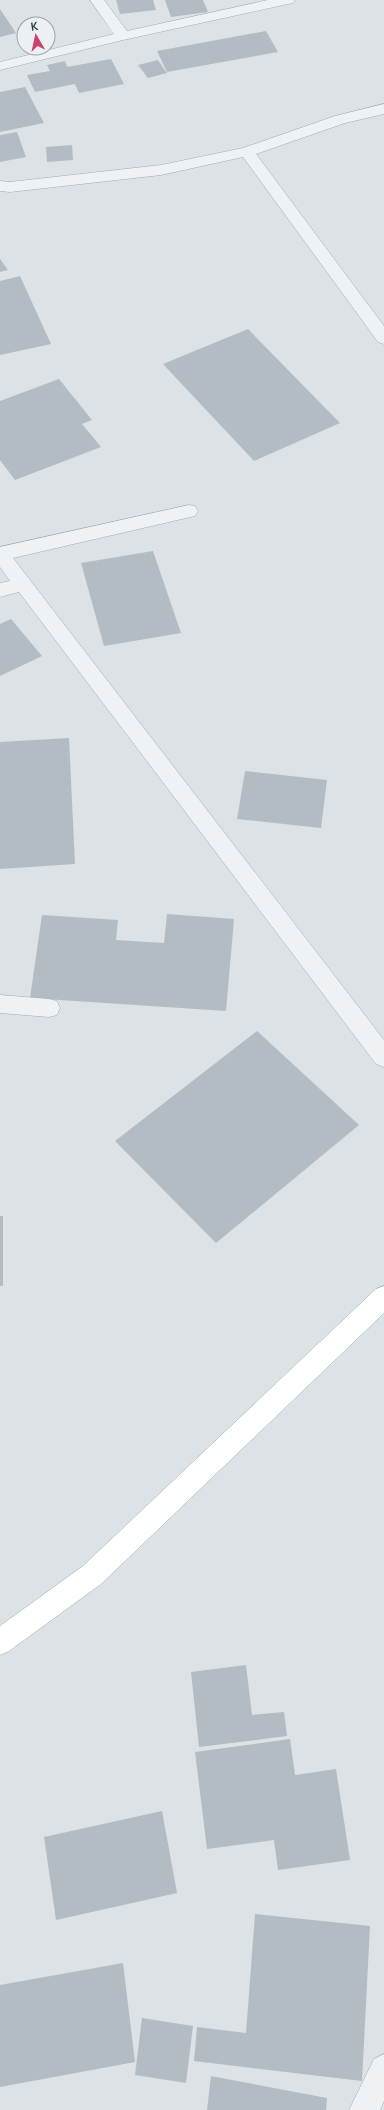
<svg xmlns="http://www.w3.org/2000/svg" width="384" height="2110" viewBox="0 0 384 2110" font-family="Manrope,sans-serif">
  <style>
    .building { fill: #b4bcc3 }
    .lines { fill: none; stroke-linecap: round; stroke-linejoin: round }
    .minor-casing { stroke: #a2aab0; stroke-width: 1 }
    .major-casing { stroke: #9ca8b2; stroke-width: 1 }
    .minor { fill: #eff2f5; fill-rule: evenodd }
    .major { fill: #fff; fill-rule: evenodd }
  </style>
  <rect width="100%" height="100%" fill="#dce2e6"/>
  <!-- building -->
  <g class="building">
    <path d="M116 0H153L156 10 120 14Z"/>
    <path d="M165 0H203L208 12 171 17Z"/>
    <path d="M0 9 16 33 0 37Z"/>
    <path d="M266 31 278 52 167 72 157 51Z"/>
    <path d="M111 59 124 84 79 93 75 84 35 92 27 75 50 71 47 65 65 61 67 67Z"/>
    <path d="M158 60 167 73 148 78 138 65Z"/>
    <path d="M25 87 44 123 0 132V92Z"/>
    <path d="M17 132 26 157 0 162V135Z"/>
    <path d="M72 145 73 160 47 162 46 147Z"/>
    <path d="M0 259 8 270 0 272Z"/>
    <path d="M20 276 51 344 0 355V281Z"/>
    <path d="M248 329 340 423 254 461 163 364Z"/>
    <path d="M59 379 92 420 82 424 101 447 15 480 0 460V401Z"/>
    <path d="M153 551 181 633 104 646 81 563Z"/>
    <path d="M11 619 42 656 0 676V624Z"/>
    <path d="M69 738 75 864 0 869V742Z"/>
    <path d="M245 771 327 780 321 828 237 819Z"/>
    <path d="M167 914 234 919 226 1011 30 998 42 915 118 920 116 940 164 943Z"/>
    <path d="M257 1031 359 1125 216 1243 115 1141Z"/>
    <rect x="0" y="1216" width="3" height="70"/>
    <path d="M246 1665 252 1715 284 1712 287 1736 199 1747 191 1672Z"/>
    <path d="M290 1739 295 1775 336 1769 350 1860 278 1870 274 1840 207 1849 195 1752Z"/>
    <path d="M162 1811 177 1893 56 1920 44 1837Z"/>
    <path d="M255 1914 370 1926 362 2081 194 2061 197 2027 246 2033Z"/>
    <path d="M123 1963 135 2062 0 2087V1985Z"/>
    <path d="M142 2018 193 2026 186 2083 135 2075Z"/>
    <path d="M211 2076 327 2098 326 2110H207Z"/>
  </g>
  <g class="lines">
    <!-- minor casing -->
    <g class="minor-casing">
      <g id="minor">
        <path d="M90 0H104L127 31 268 0H295L293 3 288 4 123 40 0 70V62L114 34Z"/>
        <path d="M384 104V114L345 123 256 154 384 326V344L378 342 243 157 161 175 10 192 0 191V181L10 182 161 165 243 148 335 116Z"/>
        <path d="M189 505 195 506 198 511 195 516 13 558 384 1040V1067L376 1064 19 592 0 597V583L10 581 0 567V547Z"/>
        <path d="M0 995 49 999 57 1001 60 1008 57 1015 49 1017 0 1013Z"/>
        <path d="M384 2054V2101L380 2110H349L374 2059Z"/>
      </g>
    </g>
    <!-- major casing -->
    <g class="major-casing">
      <path id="major" d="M384 1286V1313L101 1584 9 1651 0 1655V1626L83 1566 376 1289Z"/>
    </g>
    <!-- minor -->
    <use href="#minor" class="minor"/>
    <!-- major -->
    <use href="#major" class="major"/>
  </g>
  <!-- north arrow -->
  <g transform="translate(36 36) rotate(351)"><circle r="19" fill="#ecf0f4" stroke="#9da4aa"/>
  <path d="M0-3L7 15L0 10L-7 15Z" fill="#cb426c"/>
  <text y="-6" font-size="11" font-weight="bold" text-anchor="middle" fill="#26323c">K</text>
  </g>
</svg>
